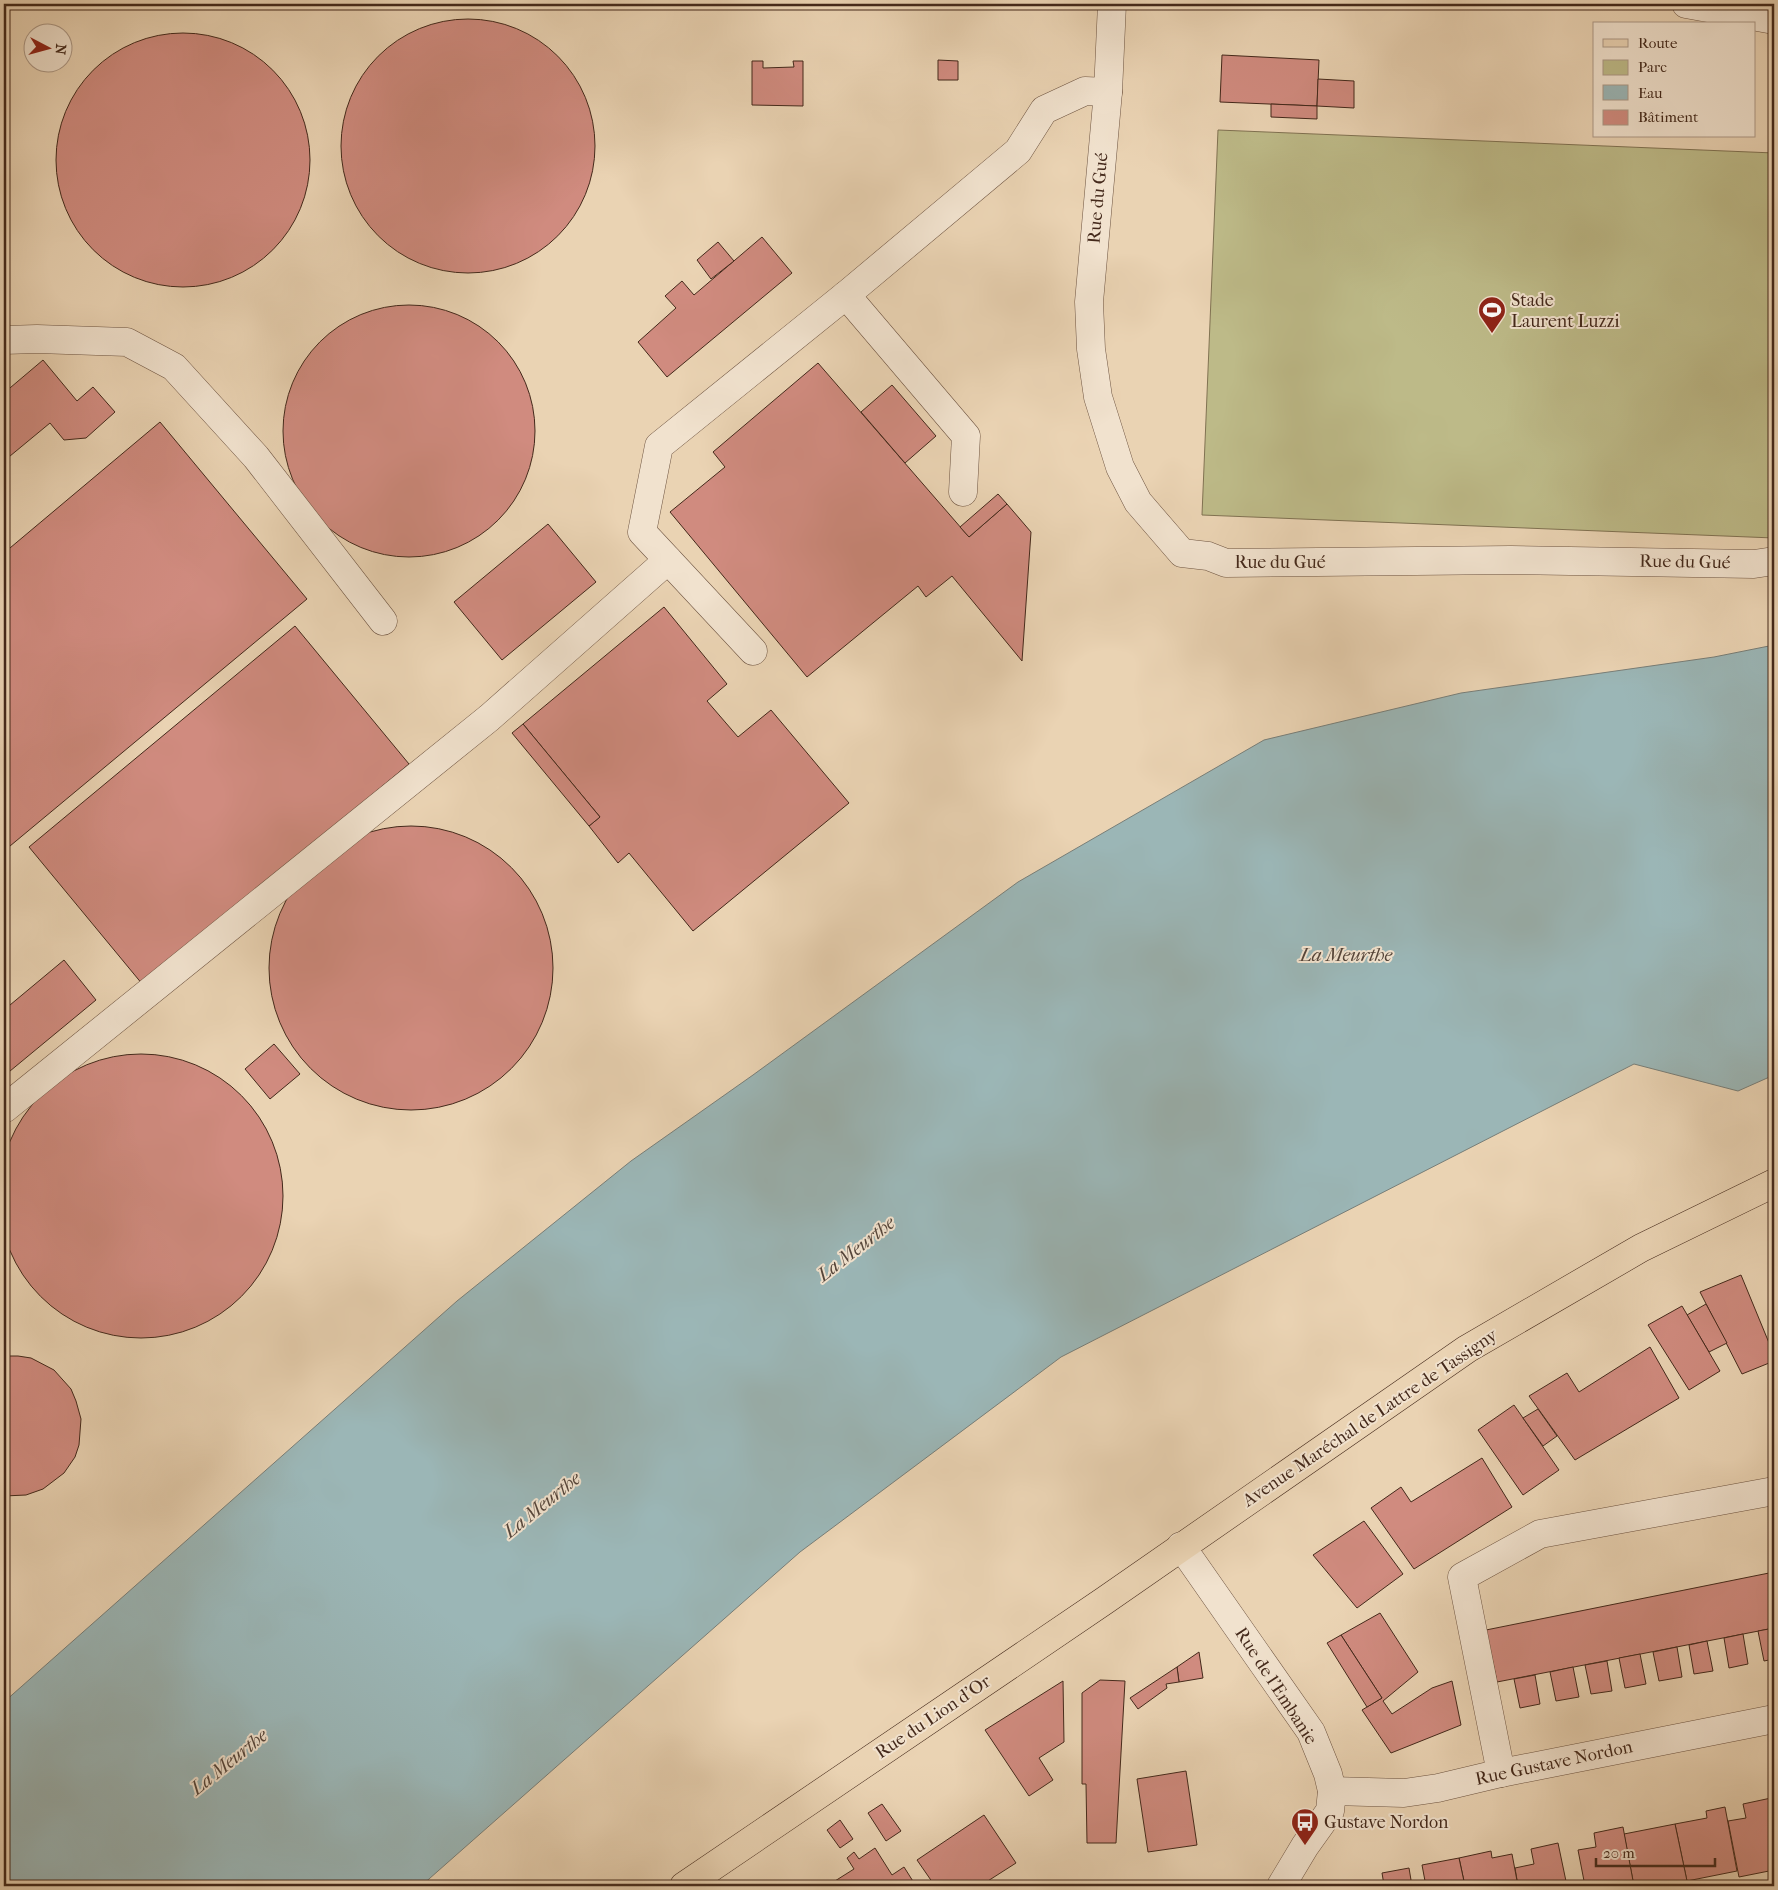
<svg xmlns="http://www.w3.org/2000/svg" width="1778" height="1890" viewBox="0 0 1778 1890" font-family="'IM FELL French Canon',serif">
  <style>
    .green { fill: #bdba88; stroke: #807252 }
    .water { fill: #9bb6b6; stroke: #787e78 }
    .building { fill: #d08b7f; stroke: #44291b }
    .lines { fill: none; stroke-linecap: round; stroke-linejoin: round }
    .minor-casing { stroke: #6e5441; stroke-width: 29 }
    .major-casing { stroke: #44291b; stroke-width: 29 }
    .minor { stroke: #f1e2ce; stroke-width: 28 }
    .major { stroke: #ead3b3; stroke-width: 28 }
    .labels { text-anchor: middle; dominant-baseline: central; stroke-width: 4; stroke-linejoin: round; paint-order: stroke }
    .street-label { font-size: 18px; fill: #44291b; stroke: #f1e2ce }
    .poi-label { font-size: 18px; fill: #44291b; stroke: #f1e2ce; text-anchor: start }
    .water-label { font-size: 19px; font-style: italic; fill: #55453a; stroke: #f1e2ce }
  </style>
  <rect width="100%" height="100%" fill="#ead3b3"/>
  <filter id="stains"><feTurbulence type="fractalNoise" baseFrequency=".004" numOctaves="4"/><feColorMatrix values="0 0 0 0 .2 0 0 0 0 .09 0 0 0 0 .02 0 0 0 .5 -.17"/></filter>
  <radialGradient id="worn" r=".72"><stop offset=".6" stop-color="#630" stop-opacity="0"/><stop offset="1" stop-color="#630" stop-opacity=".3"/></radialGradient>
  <!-- green -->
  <path class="green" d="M1218 130 1774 153V538L1202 515Z"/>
  <!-- water -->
  <path class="water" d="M1774 645V1075L1738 1091 1634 1064 1061 1357 800 1552 421 1886H4V1702L457 1301 631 1161 753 1075 1018 882 1264 740 1461 693 1714 657Z"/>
  <!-- building -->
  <g class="building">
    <circle cx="468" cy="146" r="127"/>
    <circle cx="183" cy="160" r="127"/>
    <path d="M1222 55 1319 60 1317 106 1220 102Z"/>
    <path d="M938 60 958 61V80H938Z"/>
    <path d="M752 61H763V68L794 67 793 61H803V106L752 105Z"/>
    <path d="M1318 79 1354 81V108L1317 106Z"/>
    <path d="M1271 104 1317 106V119L1271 117Z"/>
    <path d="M762 237 792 273 667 377 638 342 676 308 665 296 682 281 694 295Z"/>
    <path d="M718 242 734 261 711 279 697 260Z"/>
    <circle cx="409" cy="431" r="126"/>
    <path d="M43 360 77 401 93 387 115 412 86 438 64 440 50 423 4 461V393Z"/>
    <path d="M818 363 969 537 1007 504 1031 532 1022 661 952 576 926 597 918 586 807 677 670 512 725 467 713 452Z"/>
    <path d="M892 385 936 436 905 463 861 412Z"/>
    <path d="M160 422 307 599 4 851V553Z"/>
    <path d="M998 494 1007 504 969 537 960 527Z"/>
    <path d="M548 524 596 582 502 660 454 602Z"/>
    <path d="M664 607 727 684 707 701 738 737 771 710 849 803 693 931 629 853 618 863 589 826 600 817 523 724Z"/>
    <path d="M295 626 409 764 143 985 29 847Z"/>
    <path d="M523 724 600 817 589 826 512 733Z"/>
    <circle cx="411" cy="968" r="142"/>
    <path d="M64 960 96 1000 4 1076V1010Z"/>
    <path d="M274 1044 300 1074 270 1099 245 1069Z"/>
    <circle cx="141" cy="1196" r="142"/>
    <path d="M1741 1275 1774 1355V1361L1742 1374 1700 1292Z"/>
    <path d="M1706 1304 1727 1343 1709 1352 1687 1315Z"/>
    <path d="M1682 1306 1720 1371 1689 1390 1648 1325Z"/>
    <path d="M1650 1347 1679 1398 1575 1460 1529 1396 1567 1373 1579 1392Z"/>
    <path d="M4 1356H18L31 1358 54 1370 71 1389 76 1401 81 1419 79 1445 75 1457 64 1473 43 1489 26 1495 4 1496Z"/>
    <path d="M1514 1405 1559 1470 1523 1495 1478 1430Z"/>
    <path d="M1538 1409 1557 1436 1543 1446 1523 1418Z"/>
    <path d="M1482 1458 1512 1507 1414 1569 1371 1508 1401 1487 1411 1502Z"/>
    <path d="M1364 1521 1403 1574 1357 1608 1313 1555Z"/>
    <path d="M1774 1572V1628L1497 1682 1486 1630Z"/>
    <path d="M1380 1613 1418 1672 1383 1701 1392 1714 1432 1688 1452 1681 1461 1725 1391 1753 1362 1710 1382 1698 1341 1635Z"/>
    <path d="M1774 1628V1659L1764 1661 1758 1631Z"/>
    <path d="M1743 1634 1748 1664 1729 1668 1724 1638Z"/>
    <path d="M1341 1635 1382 1698 1367 1707 1327 1643Z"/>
    <path d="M1707 1641 1713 1671 1694 1674 1689 1645Z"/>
    <path d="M1677 1647 1682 1677 1659 1681 1653 1652Z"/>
    <path d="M1199 1652 1203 1678 1179 1682 1177 1667Z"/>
    <path d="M1640 1654 1646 1684 1625 1688 1619 1658Z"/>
    <path d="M1607 1661 1612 1691 1591 1694 1585 1665Z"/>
    <path d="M1177 1667 1179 1682 1166 1684 1167 1688 1138 1709 1130 1698Z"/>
    <path d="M1573 1667 1579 1697 1556 1701 1550 1672Z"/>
    <path d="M1535 1675 1540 1704 1520 1708 1514 1679Z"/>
    <path d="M1100 1680 1125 1681 1116 1843H1087L1086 1784H1082V1693Z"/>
    <path d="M1063 1681 1064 1742 1039 1758 1053 1780 1029 1796 985 1730Z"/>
    <path d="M1186 1771 1197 1845 1148 1852 1137 1779Z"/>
    <path d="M1771 1798 1774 1816V1870L1739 1877 1728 1821 1746 1818 1743 1804Z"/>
    <path d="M882 1804 901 1831 886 1841 868 1813Z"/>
    <path d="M1725 1807 1737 1871 1687 1881 1675 1824 1707 1818 1706 1811Z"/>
    <path d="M984 1815 1016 1863 980 1886H935L917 1860Z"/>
    <path d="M840 1820 853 1839 840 1848 827 1830Z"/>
    <path d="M1675 1824 1687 1881 1659 1886H1634L1624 1834Z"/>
    <path d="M1623 1827 1634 1886H1585L1578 1850 1596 1847 1594 1833Z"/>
    <path d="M1558 1843 1567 1886H1518L1515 1868 1534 1864 1531 1849Z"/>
    <path d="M875 1848 892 1875 904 1867 916 1886H827L854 1869 847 1858 854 1852 859 1859Z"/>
    <path d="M1491 1851 1492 1858 1512 1854 1518 1886H1465L1459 1858Z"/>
    <path d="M1459 1858 1465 1886H1412V1883L1425 1881 1422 1865Z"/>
    <path d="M1409 1868 1412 1886H1378L1384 1885 1382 1873Z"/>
  </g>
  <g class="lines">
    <!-- minor casing -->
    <g class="minor-casing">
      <g id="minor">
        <path d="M1112 4 1108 92 1089 302 1091 349 1098 397 1120 467 1138 502 1182 553 1208 556 1226 563 1511 560 1754 564 1774 561"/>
        <path d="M1686 4 1774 20"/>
        <path d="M4 340 37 339 127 342 174 367 256 457 383 621"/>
        <path d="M963 492 966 436 846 295 1018 151 1044 110 1085 91 1108 92"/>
        <path d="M753 651 642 532 659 446 846 295"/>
        <path d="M4 1109 489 718 668 560"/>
        <path d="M1181 1546 1311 1732 1328 1774 1332 1791 1330 1811 1305 1846 1281 1886"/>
        <path d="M1501 1773 1462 1577 1540 1534 1774 1491"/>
        <path d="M1332 1791 1404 1793 1438 1788 1501 1773 1774 1719"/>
      </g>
    </g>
    <!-- major casing -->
    <g class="major-casing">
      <path id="major" d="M684 1886 1104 1601 1467 1349 1641 1248 1774 1183"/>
    </g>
    <!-- minor -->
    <use href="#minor" class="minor"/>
    <!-- major -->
    <use href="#major" class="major"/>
  </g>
  <!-- icons -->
  <defs>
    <g id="stadium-pin" transform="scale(1.4375)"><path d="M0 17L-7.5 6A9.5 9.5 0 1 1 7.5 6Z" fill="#8f2418" stroke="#f1e2ce"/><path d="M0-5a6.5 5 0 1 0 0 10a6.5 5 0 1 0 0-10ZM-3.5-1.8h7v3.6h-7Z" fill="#fff"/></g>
    <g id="bus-pin" transform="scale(1.4375)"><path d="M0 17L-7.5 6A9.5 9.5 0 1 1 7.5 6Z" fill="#8f2418" stroke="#f1e2ce"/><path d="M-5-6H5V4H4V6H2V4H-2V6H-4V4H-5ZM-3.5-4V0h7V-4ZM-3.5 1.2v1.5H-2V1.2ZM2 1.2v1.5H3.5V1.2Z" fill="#fff"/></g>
  </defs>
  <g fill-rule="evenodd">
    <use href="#stadium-pin" x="1492" y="310"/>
    <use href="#bus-pin" x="1305" y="1822"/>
  </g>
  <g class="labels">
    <!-- street labels -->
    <g class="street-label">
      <text transform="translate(1098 198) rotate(-85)">Rue du Gué</text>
      <text x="1280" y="562">Rue du Gué</text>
      <text transform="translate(1685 562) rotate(1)">Rue du Gué</text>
      <text transform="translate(1370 1418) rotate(-34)">Avenue Maréchal de Lattre de Tassigny</text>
      <text transform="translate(1276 1686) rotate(57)">Rue de l'Embanie</text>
      <text transform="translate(933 1717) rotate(-34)">Rue du Lion d'Or</text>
      <text transform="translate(1554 1763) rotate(-12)">Rue Gustave Nordon</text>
    </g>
    <!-- poi labels -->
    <g class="poi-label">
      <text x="1511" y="300">Stade<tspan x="1511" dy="21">Laurent Luzzi</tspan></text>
      <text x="1324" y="1822">Gustave Nordon</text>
    </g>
    <!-- water labels -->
    <g class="water-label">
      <text x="1346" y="955">La Meurthe</text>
      <text transform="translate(856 1249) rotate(-38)">La Meurthe</text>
      <text transform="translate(542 1505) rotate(-39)">La Meurthe</text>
      <text transform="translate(229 1762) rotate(-39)">La Meurthe</text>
    </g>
  </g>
  <!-- margin -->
  <rect width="1778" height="1890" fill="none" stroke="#ead3b3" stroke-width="20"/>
  <rect x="5" y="5" width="1768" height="1880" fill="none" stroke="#44291b" stroke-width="2.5"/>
  <rect x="10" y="10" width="1758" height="1870" fill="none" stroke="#44291b"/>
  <!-- legend -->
  <rect x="1593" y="22" width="162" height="115" fill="#f1e2ce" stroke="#ac9886"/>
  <rect x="1603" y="39" width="25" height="8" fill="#ead3b3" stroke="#ac9886"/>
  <text x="1638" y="48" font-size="15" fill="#44291b">Route</text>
  <rect x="1603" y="60" width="25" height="15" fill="#bdba88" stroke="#ac9886"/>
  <text x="1638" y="72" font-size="15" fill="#44291b">Parc</text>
  <rect x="1603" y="85" width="25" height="15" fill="#9bb6b6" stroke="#ac9886"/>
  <text x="1638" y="98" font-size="15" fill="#44291b">Eau</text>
  <rect x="1603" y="110" width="25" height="15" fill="#d08b7f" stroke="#ac9886"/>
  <text x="1638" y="122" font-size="15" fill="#44291b">Bâtiment</text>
  <!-- north arrow -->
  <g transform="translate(48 48) rotate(96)"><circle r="24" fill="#f1e2ce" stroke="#ac9886"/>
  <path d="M0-4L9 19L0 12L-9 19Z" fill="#8f2418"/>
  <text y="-8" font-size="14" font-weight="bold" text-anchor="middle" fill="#44291b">N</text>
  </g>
  <!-- scale -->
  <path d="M1596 1858v8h119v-8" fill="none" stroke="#44291b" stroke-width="2.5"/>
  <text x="1603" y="1858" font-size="15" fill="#44291b" stroke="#f1e2ce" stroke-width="4" paint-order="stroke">20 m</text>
  <rect width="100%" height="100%" filter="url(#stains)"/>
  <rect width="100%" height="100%" fill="url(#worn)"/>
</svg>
